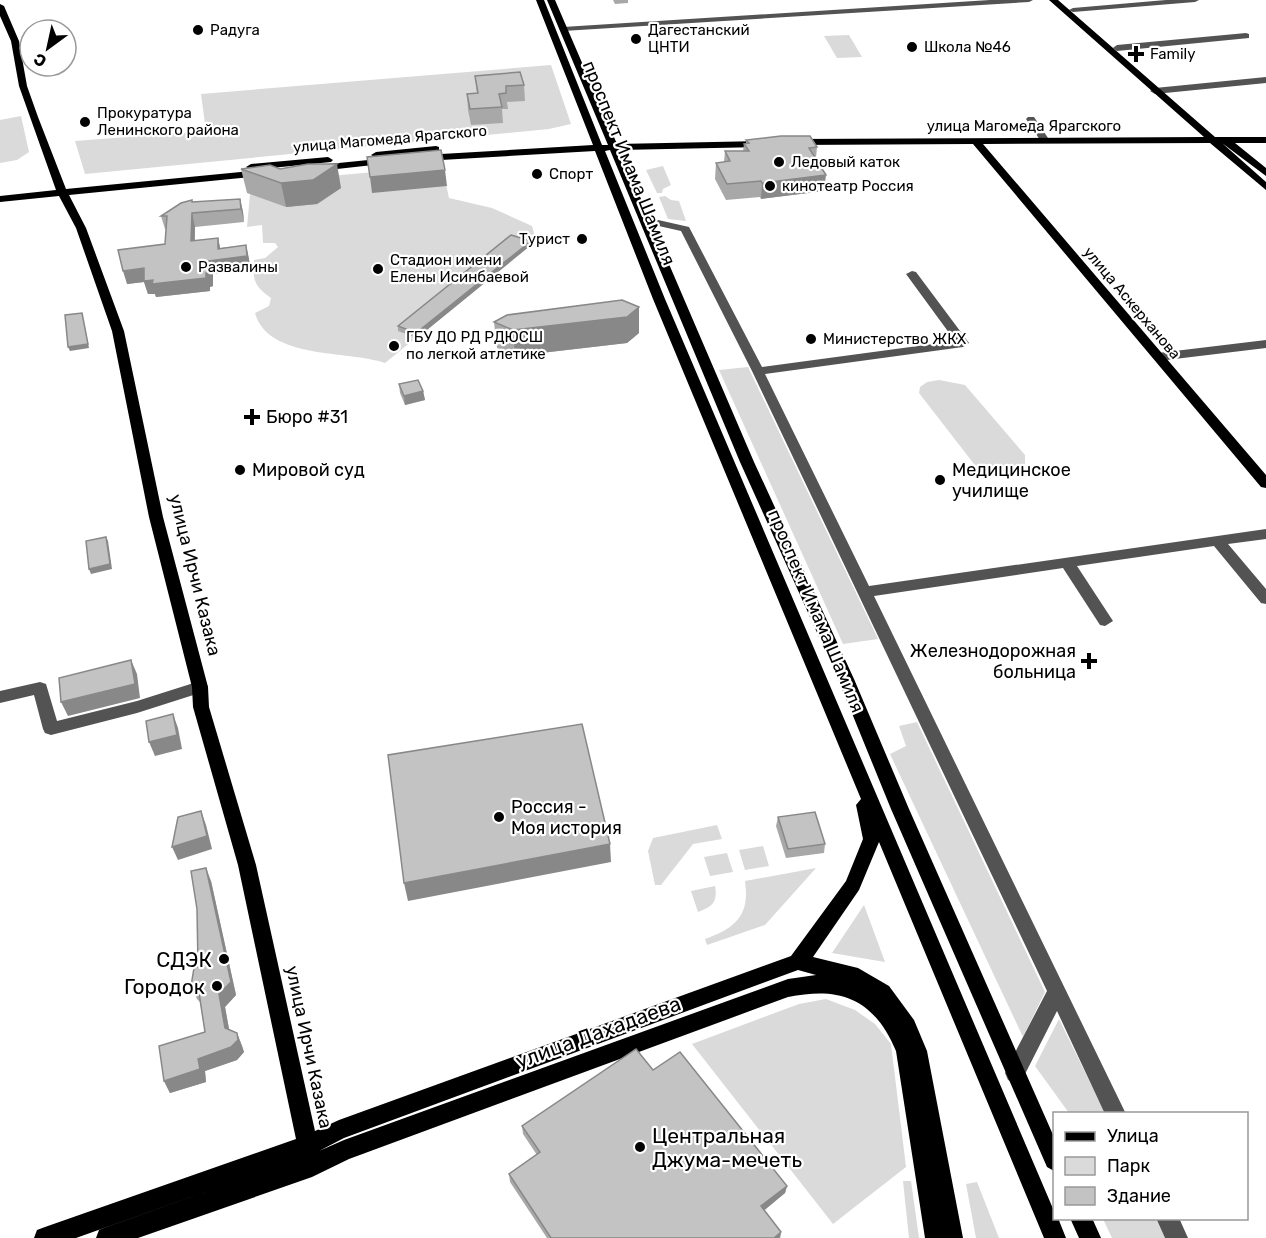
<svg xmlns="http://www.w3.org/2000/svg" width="1266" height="1238" viewBox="0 0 1266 1238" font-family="Rubik,sans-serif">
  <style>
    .green { fill: #dadada }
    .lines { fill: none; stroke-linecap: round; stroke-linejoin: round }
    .minor { fill: #535353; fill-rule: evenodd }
    .major { fill: #000; fill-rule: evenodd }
    .wall { fill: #a8a8a8 }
    .shaded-wall { fill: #888 }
    .building { fill: #c3c3c3; stroke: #888; stroke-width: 1.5 }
    .poi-dot { fill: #000; stroke: #fff; stroke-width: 2 }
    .labels { text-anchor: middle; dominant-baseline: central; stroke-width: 4.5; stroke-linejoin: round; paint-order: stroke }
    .far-poi-label { font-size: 15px; fill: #000; stroke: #fff; text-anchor: start }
    .far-street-label { font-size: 15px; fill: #000; stroke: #fff }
    .street-label { font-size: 18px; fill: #000; stroke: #fff }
    .poi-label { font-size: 18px; fill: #000; stroke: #fff; text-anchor: start }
    .near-poi-label { font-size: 21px; fill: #000; stroke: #fff; text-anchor: end }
    .near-street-label { font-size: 21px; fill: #000; stroke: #fff }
  </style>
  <rect width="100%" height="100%" fill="#fff"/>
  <!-- green -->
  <g class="green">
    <path d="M849 35 862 57 837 58 824 36Z"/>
    <path d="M551 65 571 124 549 129 85 174 75 141 206 131 201 94Z"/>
    <path d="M21 116 29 152 17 160 0 163V120Z"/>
    <path d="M442 166 449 198 492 208 532 226 536 240 385 363C348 350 268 360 255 313L269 306 271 298C255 287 252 280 254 260L265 258 278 247 275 243H263L262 225 247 227 251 183Z"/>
    <path d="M663 166 671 185 663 189 662 193H657L646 170Z"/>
    <path d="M665 196 671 200 679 201 686 221 668 219 659 197Z"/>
    <path d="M748 367 878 639 843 644 719 370Z"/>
    <path d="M939 380 965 385 1025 455V464C1009 479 992 475 974 464L919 393 920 387 927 382Z"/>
    <path d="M917 722 1045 992 1023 1037 890 754 906 746 899 726Z"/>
    <path d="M717 825 722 839 693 844 661 885H655L648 851 653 838Z"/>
    <path d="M763 846 769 866 745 870 739 850Z"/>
    <path d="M727 853 733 872 710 876 704 857Z"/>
    <path d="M816 868 765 925 707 945 705 939C736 928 750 915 745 881Z"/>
    <path d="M715 886C718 902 712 907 698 912L691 891Z"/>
    <path d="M864 905 885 962 832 953Z"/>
    <path d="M826 999 855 1010 875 1024 891 1044 906 1167 833 1224 692 1044 799 1004Z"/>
    <path d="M1059 1019 1105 1113H1069L1035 1066Z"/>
    <path d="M903 1181H911L919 1238H909Z"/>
    <path d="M977 1182 999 1238H976L966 1184Z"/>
    <path d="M1103 1219H1156L1165 1238H1112Z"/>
  </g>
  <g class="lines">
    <!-- minor -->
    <g class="minor">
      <path d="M990 0H1033L1029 2 563 31 559 29 563 27Z"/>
      <path d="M1166 0H1199L1195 2 1073 12 1069 10 1073 8Z"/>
      <path d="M1246 33 1249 34V38L1117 51 1113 48 1117 45Z"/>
      <path d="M1266 77V83L1155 94 1150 91 1155 88Z"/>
      <path d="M1028 117H1034L1050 141 1048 143H1042L1026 119Z"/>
      <path d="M645 217 689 227 762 367 955 341 906 274 912 271 916 272 969 343 963 347 765 374 869 586 1266 529V539L1228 544 1266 589V604L1261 603 1214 546 1077 566 1113 621 1105 626 1100 625 1063 568 874 596 1126 1114H1105L1057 1011 1022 1080 1015 1083 1008 1080 1005 1073 1008 1066 1047 991 752 371 681 231 641 222V218Z"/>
      <path d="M1266 340V348L1158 361 1152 357 1158 353Z"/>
      <path d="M200 681 206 683 208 687 206 691 137 713 51 735 45 733 43 729 34 695 0 703V691L40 682 46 684 57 721 137 701Z"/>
      <path d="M1156 1218H1179L1188 1238H1165Z"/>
    </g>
    <!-- major -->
    <g class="major">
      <path d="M536 0H544L602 145H608L547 0H555L617 144 762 141 767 144 762 147 620 150 754 462 854 679 909 809 1054 1137V1171L1047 1167 891 809 838 679 740 462 610 150 605 151 665 299 1054 1211V1218H1058L1066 1238H1044L879 842 859 890 813 957 858 968 889 986 914 1020 927 1051 963 1238H925L896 1051C874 999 841 986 788 997L349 1159 312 1177 138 1238H96L99 1230 107 1227 300 1158 76 1238H34L37 1230 45 1227 296 1139 238 865 193 707 192 687 149 517 112 331 76 228 59 196 0 202V196L56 190 19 86 11 41 0 16V4L4 6 19 41 27 86 38 117 66 189 262 170 267 173 262 176 69 195 86 228 124 331 163 517 208 687 209 707 256 865 315 1131 339 1120 791 956 846 881 863 839 856 805 861 799 653 299 595 151 424 161 419 158 424 155 593 145ZM798 970 816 975 788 979 344 1140 319 1151 344 1138Z"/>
      <path d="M1049 0H1058L1215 137H1266V143H1235L1266 168V176L1222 143 1266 182V190L1210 143 983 144 1266 475V488L1261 487 973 144 795 145 790 142 795 139 1204 137Z"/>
      <path d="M436 146 439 147V151L376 158 371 155 376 152Z"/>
      <path d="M328 157 333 160 331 162 251 170 246 167 251 164Z"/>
      <path d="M388 158 393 161 391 163 319 171 314 168 319 165Z"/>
      <path d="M1070 1218H1092L1101 1238H1079Z"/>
    </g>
  </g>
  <!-- wall -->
  <g class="wall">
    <path d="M613 0H628V3L615 4Z"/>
    <path d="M475 76 524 85 525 101 507 102 508 109H502L503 123 471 125 468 110 467 94H477Z"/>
    <path d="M746 140 817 147 816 158 824 191 761 199 760 197 726 200 715 179 716 163 724 162 725 151H743L744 144H746Z"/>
    <path d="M241 169H280L341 188 317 204 286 207 247 193Z"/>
    <path d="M240 199 243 212 244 222 195 227V241L218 238 220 248 246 245 249 259 250 270 213 274V286L210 287V291L156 297 155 294H148L144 282 127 284 165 244 166 229H165L161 216 193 202Z"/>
    <path d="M531 241V245L417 338 398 331V326Z"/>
    <path d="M639 307V333L627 343 515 356 497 348 494 322Z"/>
    <path d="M399 384 423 391 425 400 405 405 400 393Z"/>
    <path d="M778 817 825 844 824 853 786 858 776 826Z"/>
    <path d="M211 881 236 995 225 1007 229 1029 237 1033 242 1046 244 1052 237 1060 205 1071 206 1082 170 1093 164 1081 205 1032 200 1002 197 999 191 986 198 967Z"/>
    <path d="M653 1070 787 1186 785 1193 764 1210 781 1232 780 1238H547L510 1182 509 1174 537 1155 523 1134 522 1126Z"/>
  </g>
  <!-- shaded-wall -->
  <g class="shaded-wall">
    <path d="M337 164 341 188 317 204 286 207 281 183Z"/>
    <path d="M445 170 447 186 372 193 370 177Z"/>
    <path d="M826 175 824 191 761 199 762 183Z"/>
    <path d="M240 199 243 212 244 222 241 209Z"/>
    <path d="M192 213 195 227 194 255 191 241Z"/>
    <path d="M218 238 221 252 246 245 249 259 250 270 213 274V286L210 287V291L156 297 155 294H148L144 282 127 284 123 271 144 268 206 273 209 261 218 249Z"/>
    <path d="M531 241V245L417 338 416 333Z"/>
    <path d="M639 307V333L627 343 515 356 513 330Z"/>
    <path d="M82 313 89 348 70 351 68 347Z"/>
    <path d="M423 391 425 400 405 405 404 396Z"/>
    <path d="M106 537 108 541 112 569 91 574 89 569Z"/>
    <path d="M131 660 137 674 140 698 68 716 61 702Z"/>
    <path d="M173 714 178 728 182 749 155 756 149 742Z"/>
    <path d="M201 811 206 825 212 849 178 860 172 847Z"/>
    <path d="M610 844 611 862 408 901 404 883Z"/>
    <path d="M206 868 211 881 236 995 225 1007 231 1040 225 1028 219 994Z"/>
    <path d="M237 1033 242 1046 244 1052 237 1060 205 1071 206 1082 170 1093 164 1081Z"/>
    <path d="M787 1186 785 1193 760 1214 761 1206Z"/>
    <path d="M781 1232 780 1238H774Z"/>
  </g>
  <!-- building -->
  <g class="building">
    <path d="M520 72 524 85 506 86V93L499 94 502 107 470 109 467 94 478 93 475 76Z"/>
    <path d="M781 136H810L817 147 809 148 826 175 762 183 761 181 727 184 716 163 730 161 725 151H749L744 144 749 143 746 140Z"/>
    <path d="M441 150 445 170 370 177 367 157Z"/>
    <path d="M308 164H337L313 180 281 183 241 169 270 165 280 169Z"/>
    <path d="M240 199 241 209 192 213 191 241 218 238V249L246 245 247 256 209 261V273H206V278L152 284 153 280 144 281V268L123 271 118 250 165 244 167 216H161L181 203 192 200V202Z"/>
    <path d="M511 235 531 241 416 333 398 326Z"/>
    <path d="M622 300 639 307 627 317 513 330 494 322 507 315Z"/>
    <path d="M82 313 88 344 68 347 65 315Z"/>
    <path d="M418 380 423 391 404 396 399 384Z"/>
    <path d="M106 537 110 564 89 569 86 541Z"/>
    <path d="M131 660 135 684 61 702 59 678Z"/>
    <path d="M173 714 177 735 149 742 146 721Z"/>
    <path d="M582 724 610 844 404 883 388 755Z"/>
    <path d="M201 811 207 836 172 847 178 817Z"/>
    <path d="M815 812 825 844 788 849 778 817Z"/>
    <path d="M206 868 231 982 219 994 225 1028 237 1033 238 1040 231 1047 198 1059 200 1069 164 1081 159 1046 205 1032 199 993 191 986 194 968 198 967 197 909 191 871Z"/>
    <path d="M636 1049 653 1070 680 1052 787 1186 761 1206 781 1232 774 1238H551L509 1174 540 1152 522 1126Z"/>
  </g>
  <!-- markers -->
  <g class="poi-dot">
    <circle cx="198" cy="30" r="6"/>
    <circle cx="636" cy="39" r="6"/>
    <circle cx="912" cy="47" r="6"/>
    <path d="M1133 45h6v6h6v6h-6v6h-6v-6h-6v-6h6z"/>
    <circle cx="85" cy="122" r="6"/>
    <circle cx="779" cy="162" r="6"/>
    <circle cx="537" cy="174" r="6"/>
    <circle cx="770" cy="186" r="6"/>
    <circle cx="582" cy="239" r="6"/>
    <circle cx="186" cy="267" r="6"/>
    <circle cx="378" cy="269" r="6"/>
    <circle cx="811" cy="339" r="6"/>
    <circle cx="394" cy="346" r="6"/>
    <path d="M249 408h6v6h6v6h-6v6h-6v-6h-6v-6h6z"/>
    <circle cx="240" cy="470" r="6"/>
    <circle cx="940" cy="480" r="6"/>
    <path d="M1086 652h6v6h6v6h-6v6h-6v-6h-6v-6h6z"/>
    <circle cx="499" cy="817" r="6"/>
    <circle cx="224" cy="959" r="6"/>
    <circle cx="217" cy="986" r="6"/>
    <circle cx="640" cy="1147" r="6"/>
  </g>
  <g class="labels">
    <!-- far-poi labels -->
    <g class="far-poi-label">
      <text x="210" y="30">Радуга</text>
      <text x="648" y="30">Дагестанский<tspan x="648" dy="17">ЦНТИ</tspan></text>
      <text x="924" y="47">Школа №46</text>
      <text x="1150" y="54">Family</text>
      <text x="97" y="113">Прокуратура<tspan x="97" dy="17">Ленинского района</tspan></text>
      <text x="791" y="162">Ледовый каток</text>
      <text x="549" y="174">Спорт</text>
      <text x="782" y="186">кинотеатр Россия</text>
      <text x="570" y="239" text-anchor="end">Турист</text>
      <text x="390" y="260">Стадион имени<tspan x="390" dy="17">Елены Исинбаевой</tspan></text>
      <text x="198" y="267">Развалины</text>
      <text x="406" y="337">ГБУ ДО РД РДЮСШ<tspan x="406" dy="17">по легкой атлетике</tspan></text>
      <text x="823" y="339">Министерство ЖКХ</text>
    </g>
    <!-- far-street labels -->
    <g class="far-street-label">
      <text x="1024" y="126">улица Магомеда Ярагского</text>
      <text transform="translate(390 139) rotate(-5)">улица Магомеда Ярагского</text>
      <text transform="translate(1132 303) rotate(50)">улица Аскерханова</text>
    </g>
    <!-- street labels -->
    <g class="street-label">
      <text transform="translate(629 163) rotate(68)">проспект Имама Шамиля</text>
      <text transform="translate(195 575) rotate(76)">улица Ирчи Казака</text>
      <text transform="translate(816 611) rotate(67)">проспект Имама Шамиля</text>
      <text transform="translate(309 1047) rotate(78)">улица Ирчи Казака</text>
    </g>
    <!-- poi labels -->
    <g class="poi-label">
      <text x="266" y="417">Бюро #31</text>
      <text x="252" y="470">Мировой суд</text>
      <text x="952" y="470">Медицинское<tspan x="952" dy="21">училище</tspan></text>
      <text x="1076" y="651" text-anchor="end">Железнодорожная<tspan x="1076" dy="21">больница</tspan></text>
      <text x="511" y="807">Россия -<tspan x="511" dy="21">Моя история</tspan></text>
    </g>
    <!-- near-poi labels -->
    <g class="near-poi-label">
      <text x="212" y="959">СДЭК</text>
      <text x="205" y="986">Городок</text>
      <text x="652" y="1135" text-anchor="start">Центральная<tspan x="652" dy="24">Джума-мечеть</tspan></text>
    </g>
    <!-- near-street labels -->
    <g class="near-street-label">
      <text transform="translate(598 1032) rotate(-20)">улица Дахадаева</text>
    </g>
  </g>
  <!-- legend -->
  <rect x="1053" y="1112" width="195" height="108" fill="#ffffff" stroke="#999999" stroke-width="1.5"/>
  <rect x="1065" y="1132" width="30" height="9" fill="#000000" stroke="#999999" stroke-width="1.5"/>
  <text x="1107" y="1142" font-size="18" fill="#000000">Улица</text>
  <rect x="1065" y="1157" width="30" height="18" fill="#dadada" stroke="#999999" stroke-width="1.5"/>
  <text x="1107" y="1172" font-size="18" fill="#000000">Парк</text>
  <rect x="1065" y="1187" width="30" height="18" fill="#c3c3c3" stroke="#999999" stroke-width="1.5"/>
  <text x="1107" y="1202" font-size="18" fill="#000000">Здание</text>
  <!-- north arrow -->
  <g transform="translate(48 48) rotate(213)"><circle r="28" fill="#ffffff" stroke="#999999" stroke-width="1.5"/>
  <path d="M0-4.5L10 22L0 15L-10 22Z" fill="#000000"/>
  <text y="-9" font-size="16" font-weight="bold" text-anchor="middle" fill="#000000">С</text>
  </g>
</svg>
